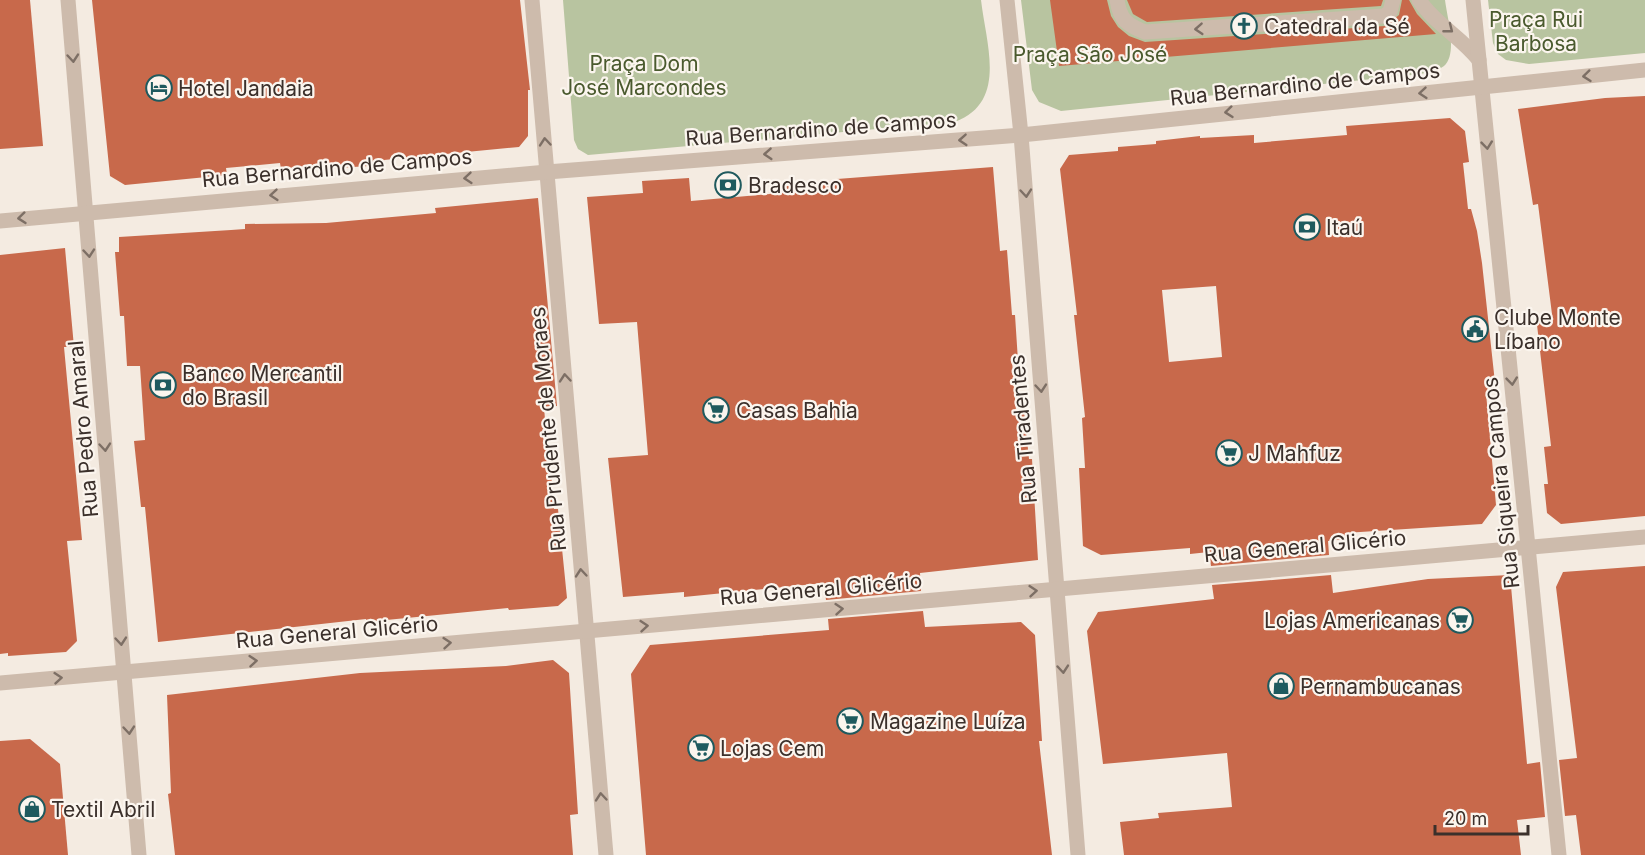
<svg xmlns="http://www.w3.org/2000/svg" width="1645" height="855" viewBox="0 0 1645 855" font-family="Inter,sans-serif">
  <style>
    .green { fill: #b8c4a0 }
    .building { fill: #c8694b; fill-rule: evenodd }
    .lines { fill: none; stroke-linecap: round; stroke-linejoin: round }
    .minor { stroke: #cdbbac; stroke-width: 15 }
    .oneway { stroke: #7d6f65 }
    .labels { text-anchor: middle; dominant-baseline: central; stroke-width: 4.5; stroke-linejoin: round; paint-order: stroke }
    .park-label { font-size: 21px; fill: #4a5a2e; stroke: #fbf5ee }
    .poi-label { font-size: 21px; fill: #3b302b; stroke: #fbf5ee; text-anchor: start }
    .street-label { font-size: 21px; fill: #3b302b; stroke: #fbf5ee }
  </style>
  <rect width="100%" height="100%" fill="#f4ebe1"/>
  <!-- green -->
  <g class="green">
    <path d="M563 0H981C986 44 1008 102 955 122L588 155 578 149 574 140Z"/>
    <path d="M1021 0H1445C1447 17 1458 54 1444 66 1437 71 1428 72 1421 74L1061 111 1039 102 1032 90Z"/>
    <path d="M1488 0H1645V53L1529 64 1506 60 1498 54 1493 43Z"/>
  </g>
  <!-- building -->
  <g class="building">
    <path d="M0 0H30L43 146 0 149Z"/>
    <path d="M92 0H520L530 90H528V136L519 147 384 160 385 165 321 169V164L281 169 280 163 226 168 227 175 125 185 110 176Z"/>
    <path d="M1050 0H1107L1111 16 1118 27 1129 36 1145 42 1385 26 1399 15 1402 0H1409L1417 14 1436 34 1059 66Z"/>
    <path d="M1127 0H1383L1381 6 1147 22 1133 14Z"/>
    <path d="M1645 96V516L1561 524 1547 513 1544 484H1548L1544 447 1551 446 1536 316 1552 314 1538 204 1533 205 1518 109 1605 98Z"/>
    <path d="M1450 118 1465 131 1469 162 1463 163 1468 209H1471L1477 231 1482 263 1496 392 1486 393 1496 505 1482 524 1345 533V539L1328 541 1329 555 1211 566 1209 552 1190 554V548L1101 555 1083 546 1079 468H1085L1082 418 1085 417 1074 315H1077L1060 169 1069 155 1118 151V147L1156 144V141L1200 136V138L1254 135V143L1347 135 1346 126ZM1216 286 1222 357 1169 362 1162 290Z"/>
    <path d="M993 167 1000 251 1007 250 1012 315H1015L1018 361H1012L1016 411H1024L1029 459H1032L1038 560 920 573 921 591 826 600 824 583 684 597V592L623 597 608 458 648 455 637 322 599 324 587 197 643 193 642 181 689 178 691 201 770 194 769 188 837 181V179Z"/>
    <path d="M538 198 557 406 544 407 549 470H551L554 509H558L567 598 558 606 509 610 508 608 366 622V619L158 642 145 507H141L134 441 145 440 140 366H127L124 316H120L115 252H119V237L231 230 245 229V224L326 223 436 213 435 208Z"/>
    <path d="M65 248 74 347H64L82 540 67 541 77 641 66 652 8 656V653L0 654V255Z"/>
    <path d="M1645 566V855H1581L1576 815 1565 816 1559 760 1577 758 1556 587 1563 572Z"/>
    <path d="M1331 575 1333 593 1428 579 1510 575 1527 764 1540 762 1545 817 1517 820 1521 855H1124L1120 822 1159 818 1158 813 1232 807 1227 753 1103 764 1087 631 1098 612 1214 599 1212 585Z"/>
    <path d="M923 611 925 627 1021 622 1035 635 1042 741H1039L1052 855H646L631 674 650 645 829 630 828 619Z"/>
    <path d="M553 660 569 673 578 814 570 815 573 855H175L168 794 171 793 167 695 360 673 506 666Z"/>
    <path d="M30 739 60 764 68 855H0V741Z"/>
  </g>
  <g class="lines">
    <!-- minor -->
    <g class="minor">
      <path d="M68 0 139 855"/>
      <path d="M532 0 606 855"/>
      <path d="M1007 0 1021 135 1078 855"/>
      <path d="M1117 0C1120 20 1127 25 1145 32L1384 16 1390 12 1393 0"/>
      <path d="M1419 0C1434 23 1461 37 1479 60"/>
      <path d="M1473 0 1559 855"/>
      <path d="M0 221 547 172 1021 135 1645 70"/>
      <path d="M0 683 1645 537"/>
    </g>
  </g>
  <!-- one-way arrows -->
  <defs><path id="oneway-chevron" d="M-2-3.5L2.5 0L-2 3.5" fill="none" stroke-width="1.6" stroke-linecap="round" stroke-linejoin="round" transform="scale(1.5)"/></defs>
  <g class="oneway">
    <use href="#oneway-chevron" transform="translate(1199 29) rotate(176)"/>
    <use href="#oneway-chevron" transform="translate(1449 29) rotate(38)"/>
    <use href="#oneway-chevron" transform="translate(73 58) rotate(85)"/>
    <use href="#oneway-chevron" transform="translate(1587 76) rotate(174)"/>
    <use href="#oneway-chevron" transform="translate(1423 93) rotate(175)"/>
    <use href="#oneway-chevron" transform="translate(1229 112) rotate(174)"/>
    <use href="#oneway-chevron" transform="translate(963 140) rotate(176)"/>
    <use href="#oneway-chevron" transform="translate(545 142) rotate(-95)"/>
    <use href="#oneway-chevron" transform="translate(1487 145) rotate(84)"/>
    <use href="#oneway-chevron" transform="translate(768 154) rotate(176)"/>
    <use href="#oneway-chevron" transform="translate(468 178) rotate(175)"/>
    <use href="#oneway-chevron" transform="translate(1026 193) rotate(85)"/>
    <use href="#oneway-chevron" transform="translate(274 195) rotate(175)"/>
    <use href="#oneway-chevron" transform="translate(22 218) rotate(174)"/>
    <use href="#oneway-chevron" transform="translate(89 253) rotate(85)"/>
    <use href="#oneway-chevron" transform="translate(565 378) rotate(-95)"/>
    <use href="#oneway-chevron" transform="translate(1512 381) rotate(84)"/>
    <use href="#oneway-chevron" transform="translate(1041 388) rotate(85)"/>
    <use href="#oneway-chevron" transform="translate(105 447) rotate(85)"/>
    <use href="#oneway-chevron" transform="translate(581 573) rotate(-95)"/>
    <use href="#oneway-chevron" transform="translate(1033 591) rotate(-5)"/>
    <use href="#oneway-chevron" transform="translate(839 609) rotate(-5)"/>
    <use href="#oneway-chevron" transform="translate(644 626) rotate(-5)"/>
    <use href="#oneway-chevron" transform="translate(121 641) rotate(85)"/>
    <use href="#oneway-chevron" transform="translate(447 643) rotate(-5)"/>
    <use href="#oneway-chevron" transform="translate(253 661) rotate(-5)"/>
    <use href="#oneway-chevron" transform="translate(1063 669) rotate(85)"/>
    <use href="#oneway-chevron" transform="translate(58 678) rotate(-5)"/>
    <use href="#oneway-chevron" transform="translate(129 730) rotate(85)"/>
    <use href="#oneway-chevron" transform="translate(601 797) rotate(-95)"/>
  </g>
  <!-- icons -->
  <defs>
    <g id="church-ring" transform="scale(1.35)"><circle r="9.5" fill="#fbf5ee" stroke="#1f5a5e" stroke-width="1.5"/><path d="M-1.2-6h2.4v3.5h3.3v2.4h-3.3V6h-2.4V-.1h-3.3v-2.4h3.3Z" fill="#1f5a5e"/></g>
    <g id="hotel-ring" transform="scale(1.35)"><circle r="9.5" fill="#fbf5ee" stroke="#1f5a5e" stroke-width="1.5"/><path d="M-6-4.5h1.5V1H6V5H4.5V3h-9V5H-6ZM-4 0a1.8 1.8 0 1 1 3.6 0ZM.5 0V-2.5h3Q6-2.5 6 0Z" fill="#1f5a5e"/></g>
    <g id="bank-ring" transform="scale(1.35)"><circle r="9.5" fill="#fbf5ee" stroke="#1f5a5e" stroke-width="1.5"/><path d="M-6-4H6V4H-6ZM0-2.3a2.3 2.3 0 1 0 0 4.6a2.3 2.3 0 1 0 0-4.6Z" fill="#1f5a5e"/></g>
    <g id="civic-ring" transform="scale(1.35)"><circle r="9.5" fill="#fbf5ee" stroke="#1f5a5e" stroke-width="1.5"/><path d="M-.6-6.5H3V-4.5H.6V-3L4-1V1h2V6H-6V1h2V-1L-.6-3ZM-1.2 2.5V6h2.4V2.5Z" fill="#1f5a5e"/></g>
    <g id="supermarket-ring" transform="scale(1.35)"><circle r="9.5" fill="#fbf5ee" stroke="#1f5a5e" stroke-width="1.5"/><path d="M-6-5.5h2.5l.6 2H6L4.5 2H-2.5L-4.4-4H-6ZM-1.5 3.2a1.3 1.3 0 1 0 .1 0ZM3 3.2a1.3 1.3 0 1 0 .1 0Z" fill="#1f5a5e"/></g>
    <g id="shop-ring" transform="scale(1.35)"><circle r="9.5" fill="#fbf5ee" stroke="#1f5a5e" stroke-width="1.5"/><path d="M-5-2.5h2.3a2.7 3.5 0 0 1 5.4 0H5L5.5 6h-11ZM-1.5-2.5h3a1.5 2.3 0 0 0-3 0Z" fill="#1f5a5e"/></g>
  </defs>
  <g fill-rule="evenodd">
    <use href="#church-ring" x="1244" y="26"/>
    <use href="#hotel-ring" x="159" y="88"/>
    <use href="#bank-ring" x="728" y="185"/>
    <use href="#bank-ring" x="1307" y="227"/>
    <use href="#civic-ring" x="1475" y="329"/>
    <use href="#bank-ring" x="163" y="385"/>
    <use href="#supermarket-ring" x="716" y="410"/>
    <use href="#supermarket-ring" x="1229" y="453"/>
    <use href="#supermarket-ring" x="1460" y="620"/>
    <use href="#shop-ring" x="1281" y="686"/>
    <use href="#supermarket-ring" x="850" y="721"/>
    <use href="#supermarket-ring" x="701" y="748"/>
    <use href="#shop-ring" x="32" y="809"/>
  </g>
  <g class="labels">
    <!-- park labels -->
    <g class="park-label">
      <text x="1536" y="19">Praça Rui<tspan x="1536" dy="24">Barbosa</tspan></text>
      <text x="1090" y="54">Praça São José</text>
      <text x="644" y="63">Praça Dom<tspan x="644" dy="24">José Marcondes</tspan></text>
    </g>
    <!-- poi labels -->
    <g class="poi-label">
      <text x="1264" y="26">Catedral da Sé</text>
      <text x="178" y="88">Hotel Jandaia</text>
      <text x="748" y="185">Bradesco</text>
      <text x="1326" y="227">Itaú</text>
      <text x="1494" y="317">Clube Monte<tspan x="1494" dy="24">Líbano</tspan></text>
      <text x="182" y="373">Banco Mercantil<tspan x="182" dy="24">do Brasil</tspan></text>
      <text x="736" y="410">Casas Bahia</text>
      <text x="1248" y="453">J Mahfuz</text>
      <text x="1440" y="620" text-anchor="end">Lojas Americanas</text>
      <text x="1300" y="686">Pernambucanas</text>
      <text x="870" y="721">Magazine Luíza</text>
      <text x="720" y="748">Lojas Cem</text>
      <text x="51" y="809">Textil Abril</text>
    </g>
    <!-- street labels -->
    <g class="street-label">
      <text transform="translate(1305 84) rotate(-6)">Rua Bernardino de Campos</text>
      <text transform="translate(821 129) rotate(-4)">Rua Bernardino de Campos</text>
      <text transform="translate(337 168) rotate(-5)">Rua Bernardino de Campos</text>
      <text transform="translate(83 429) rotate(-95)">Rua Pedro Amaral</text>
      <text transform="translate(548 429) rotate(-95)">Rua Prudente de Moraes</text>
      <text transform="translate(1023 429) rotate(-95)">Rua Tiradentes</text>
      <text transform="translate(1501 483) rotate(-96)">Rua Siqueira Campos</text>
      <text transform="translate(1305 546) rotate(-5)">Rua General Glicério</text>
      <text transform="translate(821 589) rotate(-5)">Rua General Glicério</text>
      <text transform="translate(337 632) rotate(-5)">Rua General Glicério</text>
    </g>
  </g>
  <!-- scale -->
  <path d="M1435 825v9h93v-9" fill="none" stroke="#3b302b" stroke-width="3"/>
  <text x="1444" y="825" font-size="18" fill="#3b302b" stroke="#fbf5ee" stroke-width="4.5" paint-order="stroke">20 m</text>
</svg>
